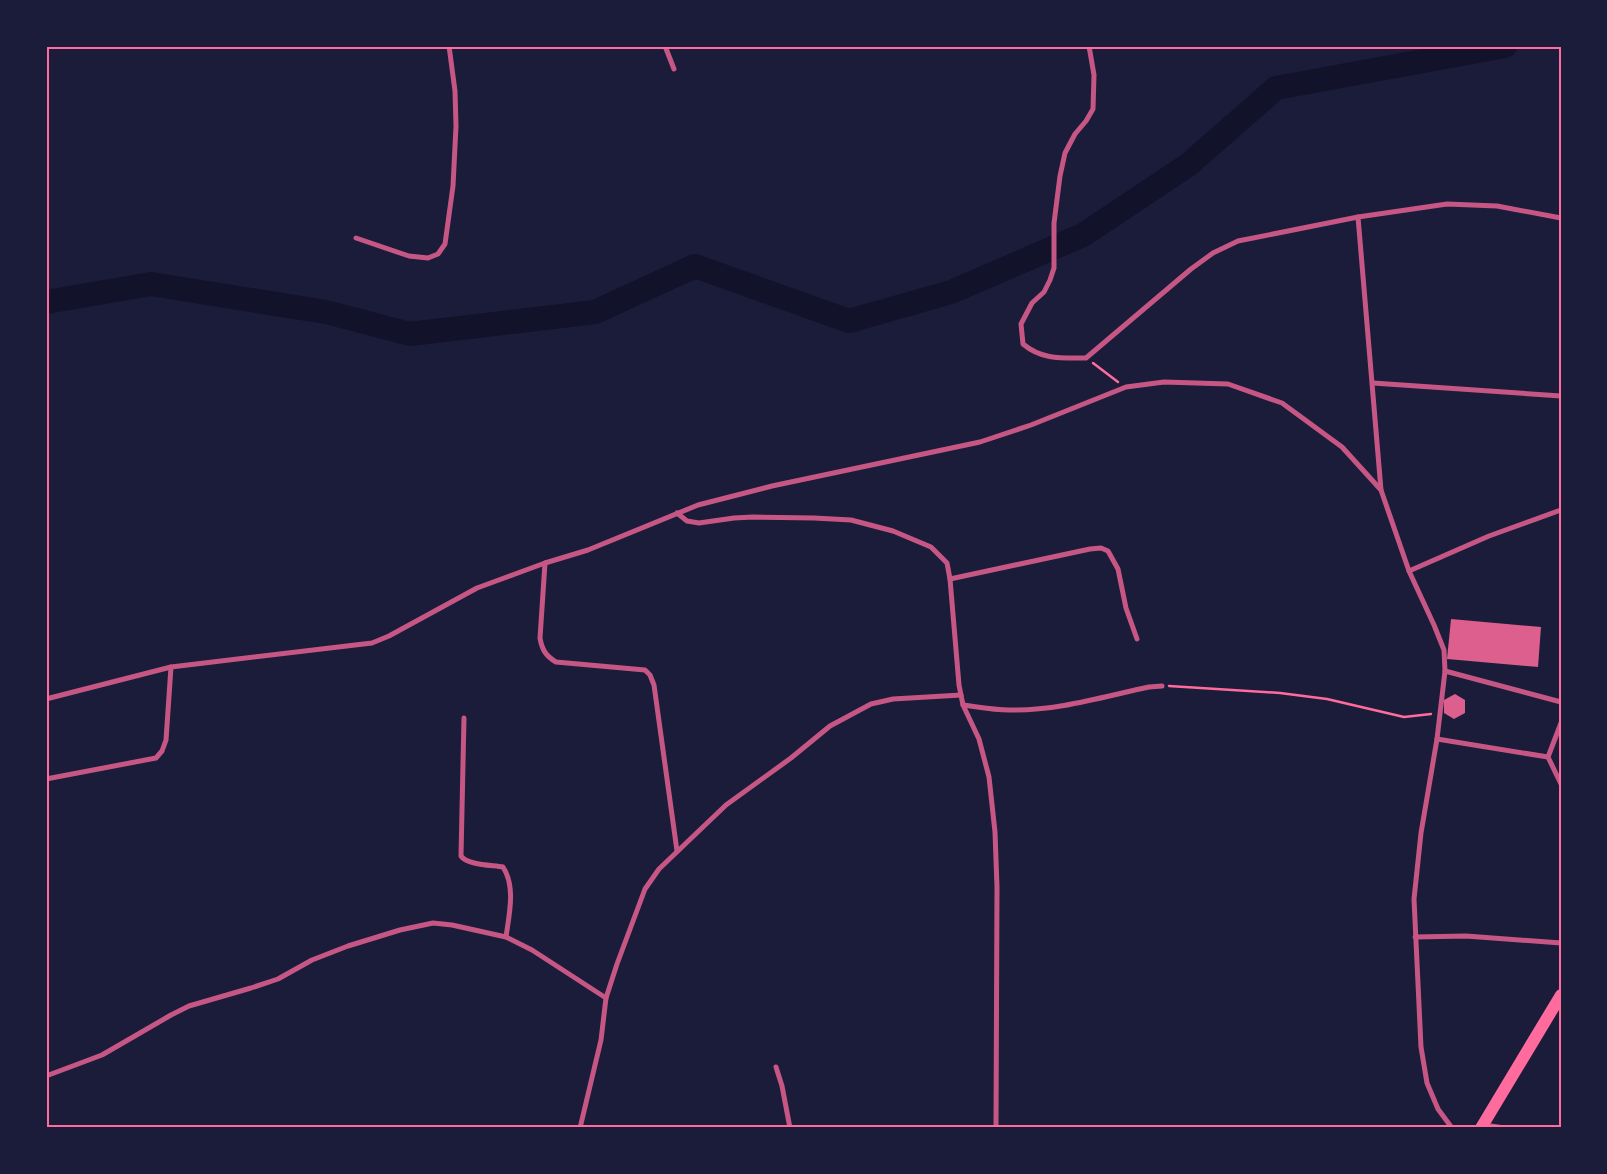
<svg xmlns="http://www.w3.org/2000/svg" width="1607" height="1174" viewBox="0 0 1607 1174" font-family="'Asap Condensed',sans-serif">
  <style>
    .lines { fill: none; stroke-linecap: round; stroke-linejoin: round }
    .river { stroke: #12122b; stroke-width: 24 }
    .building { fill: #dd5f8e }
    .path { stroke: #ff6b9d; stroke-width: 2.5 }
    .minor { stroke: #c65784; stroke-width: 5 }
    .primary { stroke: #ff6b9d; stroke-width: 12 }
    .neatline { fill: none; stroke: #ff6b9d; stroke-width: 2 }
  </style>
  <rect width="100%" height="100%" fill="#1b1b3a"/>
  <g class="lines">
    <!-- river -->
    <path class="river" d="M46 302 151 284 326 312 410 334 595 312 695 266 849 321 951 292 1083 235 1188 165 1276 88 1505 46"/>
  </g>
  <!-- building -->
  <g class="building">
    <path d="M1451 619 1541 627 1538 667 1447 659Z"/>
    <path d="M1455 694 1465 700V713L1454 719 1444 713V700Z"/>
  </g>
  <g class="lines">
    <!-- path -->
    <g class="path">
      <path d="M1093 363 1118 382"/>
      <path d="M1169 686 1280 693 1327 699 1404 717 1431 714"/>
    </g>
    <!-- minor -->
    <g class="minor">
      <path d="M665 46 674 69"/>
      <path d="M1089 46 1094 75 1093 109 1086 121 1075 134 1065 153 1060 176 1054 223V268L1050 280 1044 292 1032 303 1021 324 1023 344C1042 360 1062 358 1086 358L1191 269 1213 253 1238 241 1358 217 1381 490"/>
      <path d="M1358 217 1447 204 1497 206 1561 218"/>
      <path d="M356 238 409 256 428 258 438 254 445 244 453 186 456 126 455 91 449 46"/>
      <path d="M1373 383 1561 396"/>
      <path d="M677 513 687 521 699 523 734 518 753 517 814 518 851 520 893 531 931 547 947 563 950 579 959 685 963 705 979 739 989 777 995 832 997 887 996 1128"/>
      <path d="M545 563 540 638C542 650 546 656 556 662L645 670 650 675 654 685 677 851"/>
      <path d="M1409 571 1489 536 1561 510"/>
      <path d="M950 579 1090 549 1101 548 1108 551 1118 569 1126 608 1137 639"/>
      <path d="M1445 671 1561 702"/>
      <path d="M46 699 171 667 372 643 389 636 477 588 545 563 588 550 698 505 772 486 980 442 1031 425 1126 387 1164 382 1228 384 1282 403 1342 447 1381 490 1409 571 1434 625 1444 650 1445 671 1437 739 1421 833 1414 899 1421 1047 1427 1083 1438 1109 1452 1128"/>
      <path d="M963 705C978 707 994 710 1009 710 1057 711 1102 697 1149 687L1162 686"/>
      <path d="M464 718 461 856C467 865 491 865 503 867 516 887 509 915 506 937"/>
      <path d="M1561 723 1548 757 1561 784"/>
      <path d="M1437 739 1548 757"/>
      <path d="M46 779 156 758 162 751 166 740 171 667"/>
      <path d="M1415 937 1466 936 1561 943"/>
      <path d="M776 1067 782 1086 790 1128"/>
      <path d="M46 1076 102 1055 171 1015 189 1006 251 988 278 979 312 960 348 946 400 930 433 923 452 925 506 937 532 950 606 998"/>
      <path d="M1485 1125 1504 1128"/>
      <path d="M580 1128 601 1040 606 998 617 964 645 889 659 869 726 805 791 758 830 726 871 704 893 699 961 695"/>
    </g>
    <!-- primary -->
    <path class="primary" d="M1481 1128 1561 995"/>
  </g>
  <!-- border -->
  <rect width="1607" height="1174" fill="none" stroke="#1b1b3a" stroke-width="95"/>
  <rect x="48" y="48" width="1512" height="1078" class="neatline"/>
</svg>
